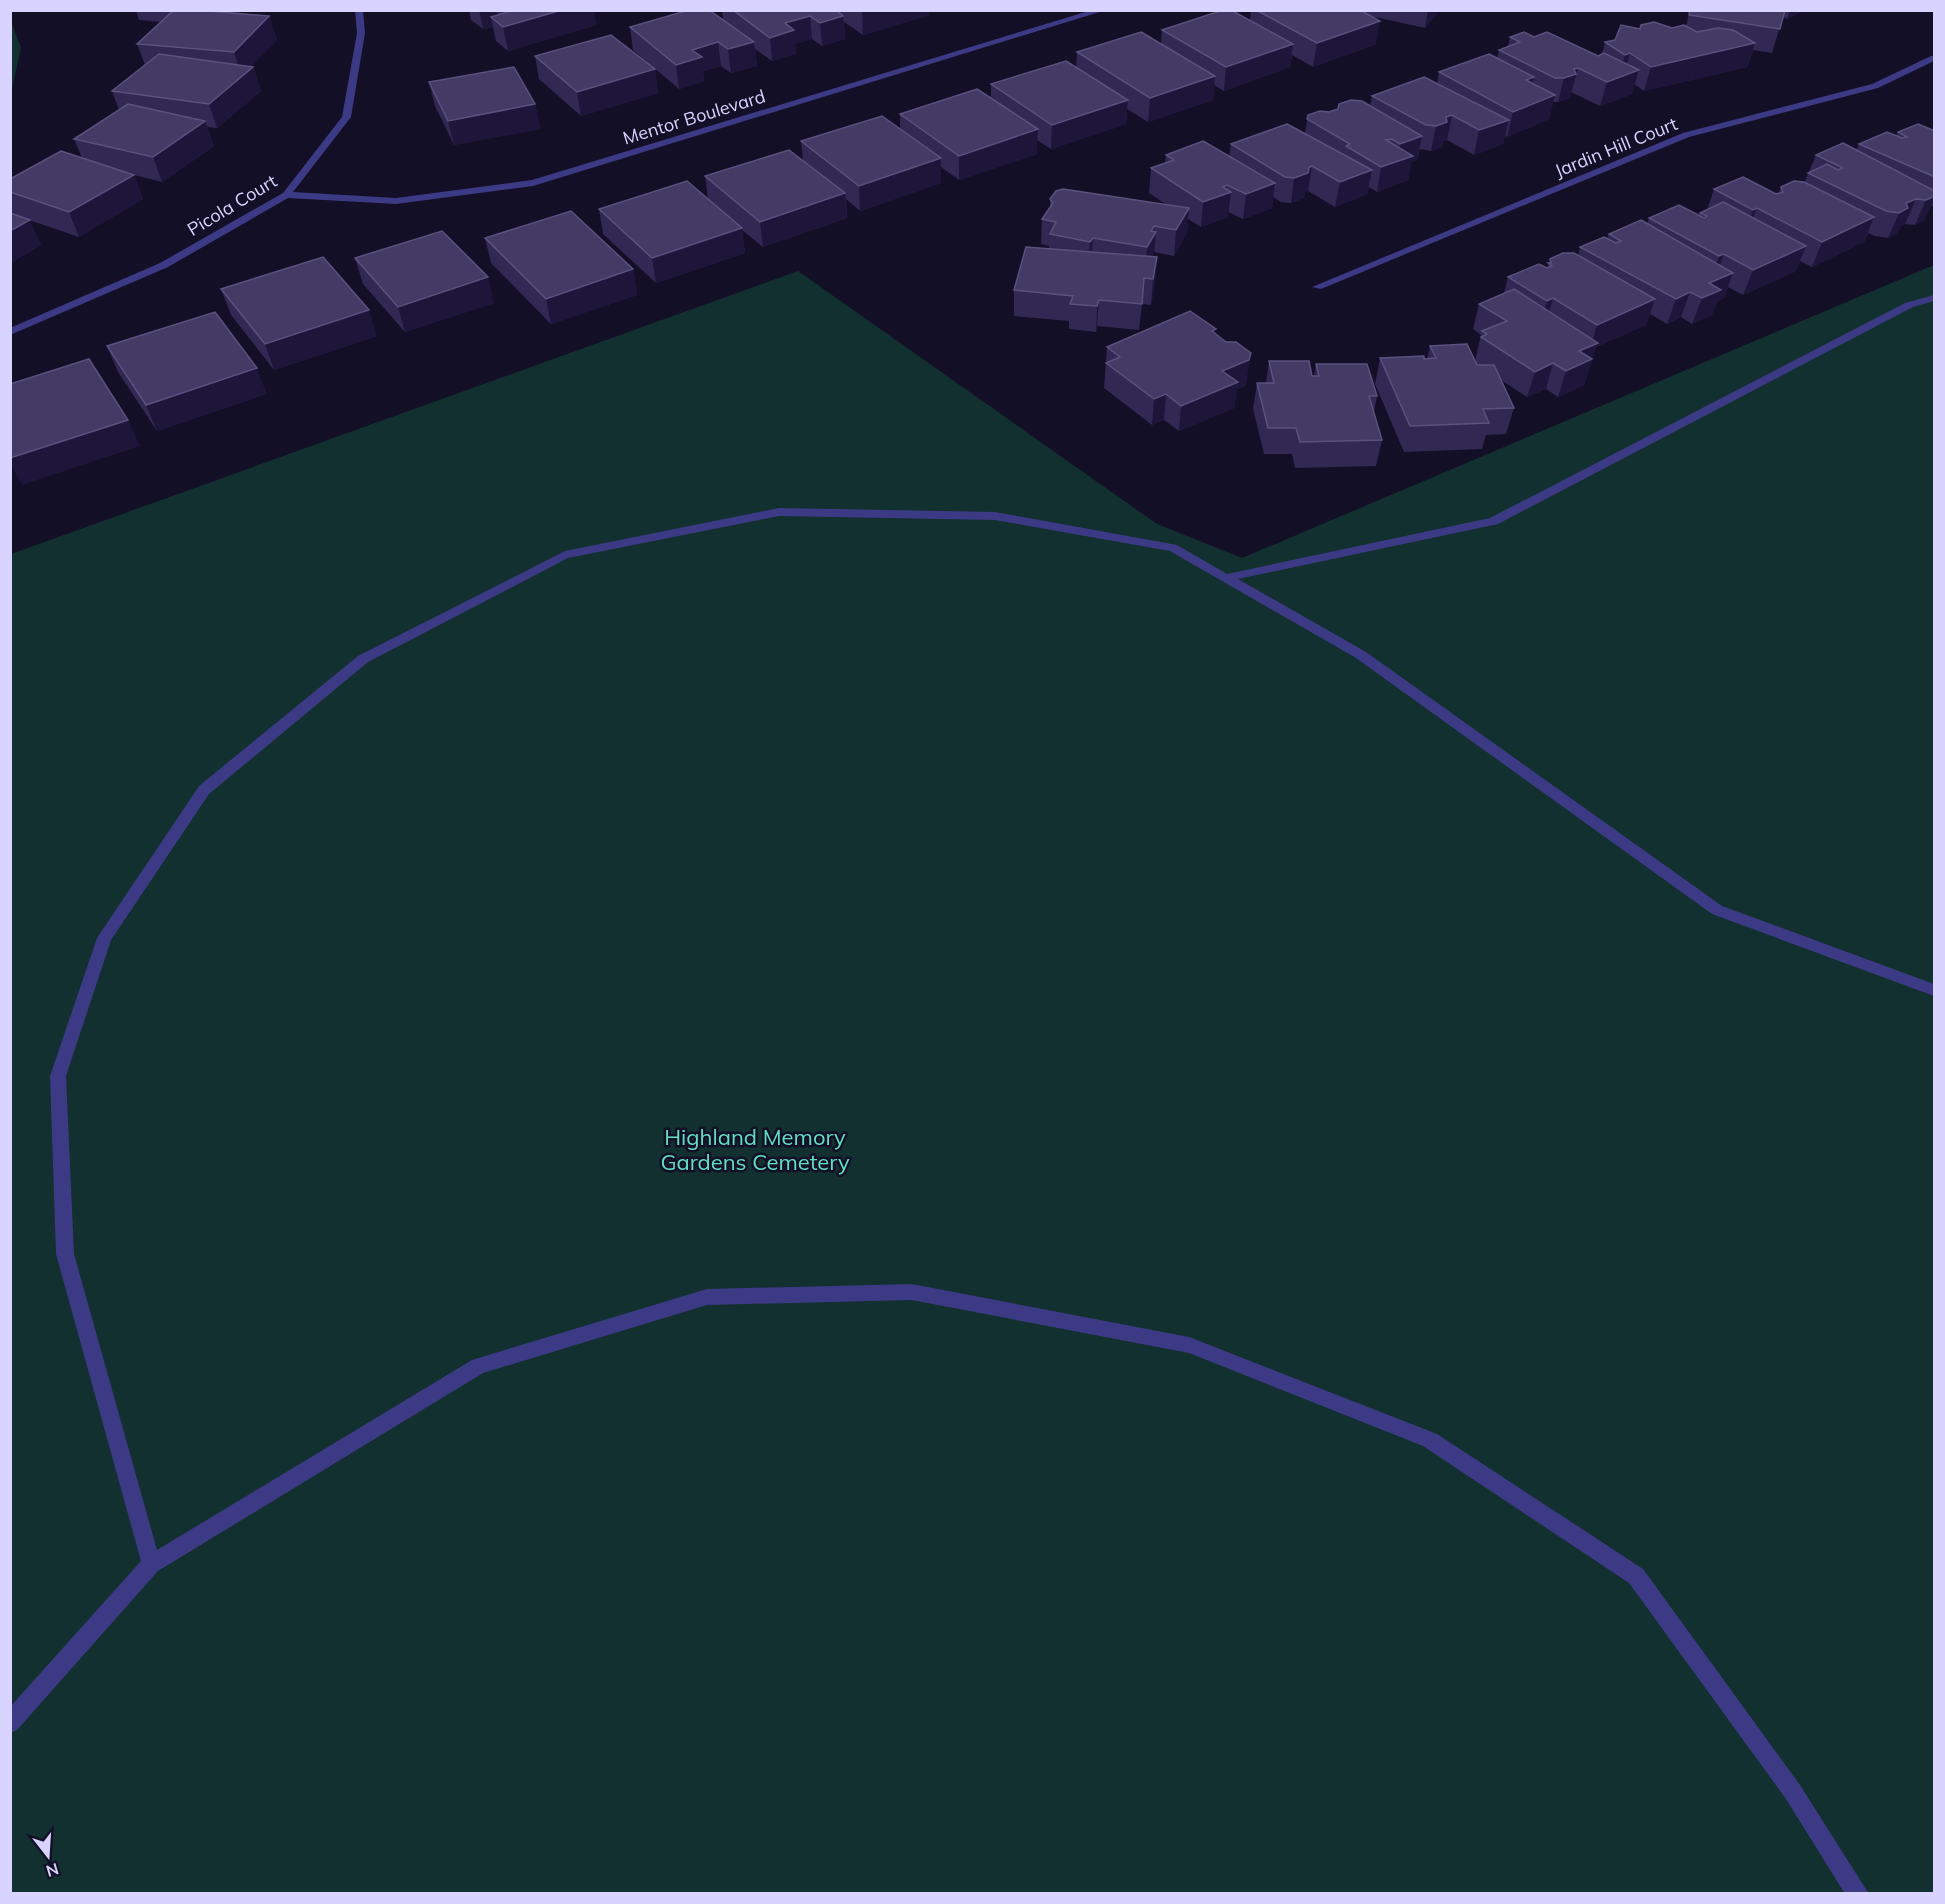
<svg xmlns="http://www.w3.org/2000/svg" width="1945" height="1904" viewBox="0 0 1945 1904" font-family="Mulish,sans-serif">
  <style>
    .green { fill: #12302f }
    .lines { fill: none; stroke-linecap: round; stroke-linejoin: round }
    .lane { fill: #3d3a85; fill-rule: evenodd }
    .street { fill: #3d3a85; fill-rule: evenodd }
    .wall { fill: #312854 }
    .shaded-wall { fill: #1d163a }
    .building { fill: #433a66; stroke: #5a527e; stroke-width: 1.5 }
    .labels { text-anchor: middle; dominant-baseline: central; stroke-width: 5; stroke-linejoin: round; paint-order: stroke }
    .far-street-label { font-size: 18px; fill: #d9d4ff; stroke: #130f26 }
    .park-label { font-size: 22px; fill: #5fe0c0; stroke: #130f26 }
  </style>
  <rect width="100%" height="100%" fill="#130f26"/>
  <!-- green -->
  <g class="green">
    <path d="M11 21 21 48 11 93Z"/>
    <path d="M1934 265V1893L11 1894V554L798 271 1157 524 1242 558Z"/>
  </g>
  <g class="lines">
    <!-- lane -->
    <path class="lane" d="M1934 295V301L1913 307 1498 524 1238 579 1366 652 1722 906 1934 984V996L1712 914 1356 658 1170 551 995 520 779 516 568 558 368 662 209 794 111 940 66 1076 74 1254 157 1550 472 1360 707 1289 912 1284 1189 1337 1437 1434 1643 1569 1800 1785 1869 1894H1845L1786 1799 1629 1583 1423 1446 1189 1353 912 1300 707 1305 483 1373 158 1571 17 1730 10 1733V1707L141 1561 56 1254 50 1076 97 938 199 786 358 656 565 551 779 508 995 512 1177 545 1227 574 1490 518 1905 303Z"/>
    <!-- street -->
    <g class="street">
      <path d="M355 10H363L365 33 351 117 293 192 396 198 532 180 1092 10H1106L533 186 396 204 288 198 168 267 10 335V328L160 263 283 193 342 117 357 33Z"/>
      <path d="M1931 56H1934V61L1878 88 1689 137 1321 289 1312 287 1683 133 1872 84Z"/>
    </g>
  </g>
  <!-- wall -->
  <g class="wall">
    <path d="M136 10H239L240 14 269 16 277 40 251 66 253 67 261 91 217 128 207 127 214 146 162 182 134 175 143 199 79 237 26 219 41 245 10 263V179L82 158 74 139 119 110 112 91 145 65 137 44 162 22 139 20Z"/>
    <path d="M469 10H594L596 25 508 51 496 41 493 27 483 29 471 20Z"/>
    <path d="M722 10H929V15L863 35 844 22 845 39 822 46 812 39 795 44 796 54 772 61 755 49 757 66 731 73 721 66 703 71 704 81 679 89 633 50 630 27 723 20Z"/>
    <path d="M1251 10H1440L1425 28 1370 16 1376 44 1313 67 1292 55 1290 67 1224 91 1214 85 1213 100 1148 122 1127 109 1126 124 1051 149 1037 140V154L959 180 941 167V183L860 211 846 199 847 218 763 247 742 230 745 253 656 283 603 234 599 209 708 199 705 176 803 161 801 141 900 129V114L991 99V84L1076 67 1077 52 1161 44 1162 30 1250 20Z"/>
    <path d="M1690 10H1804L1787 19 1783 17 1772 53 1753 50 1747 67 1644 91 1634 84 1632 94 1600 106 1571 92 1570 98 1558 102H1553L1549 119 1507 137 1505 135 1503 144 1474 155 1447 140 1443 141 1442 147 1431 151 1420 149 1417 160 1411 162 1408 180 1377 192 1369 187 1367 194 1335 207 1308 191 1305 192 1304 198 1291 203 1281 202 1273 197 1272 208 1243 219 1228 212V217L1201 227 1188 219 1187 233 1174 256 1154 252V256L1157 257 1155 282 1151 305 1142 304 1139 330 1097 326 1096 332 1069 329V321L1014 316V290L1049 249V246L1041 244 1042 219 1050 207V199L1167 205 1149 193 1151 168 1165 163 1166 155 1229 157 1231 144 1305 133 1308 115 1370 106 1372 96 1437 84 1439 72 1497 58 1499 50 1508 46 1510 37H1534L1598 56 1602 54 1605 42 1615 40 1640 29 1672 28 1686 26Z"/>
    <path d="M535 56 655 69 658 93 581 116 539 79Z"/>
    <path d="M429 82 535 104 540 129 454 145 435 106Z"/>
    <path d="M1935 131V207L1931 205 1924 220 1915 225 1905 224 1901 226 1897 233 1888 238 1875 236 1868 233 1864 242 1812 267 1800 261 1796 271 1743 295 1728 287 1724 298 1717 301 1712 315 1692 324 1681 317 1667 324 1650 314 1646 325 1596 347 1584 385 1558 397 1546 389 1527 397 1501 380 1514 408 1506 434 1486 435 1482 449 1404 452 1375 384 1380 358 1427 359 1430 346 1475 361 1481 335 1473 329 1479 304 1504 293 1508 277 1547 268 1550 259 1578 255 1580 247 1607 238 1609 234 1647 224 1649 218 1699 215 1700 213 1707 210 1714 189 1776 194H1778L1781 187 1804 183 1816 155 1856 150 1859 144 1896 136 1898 132Z"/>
    <path d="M485 238 633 269 637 295 551 324 491 263Z"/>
    <path d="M355 258 494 303 405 332 363 284Z"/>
    <path d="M221 289 377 336 274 370 231 315Z"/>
    <path d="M1215 334 1247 378 1245 386 1237 389 1234 408 1179 431 1164 420 1152 425 1104 388 1107 347Z"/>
    <path d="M107 346 257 368 266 394 157 431 118 372Z"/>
    <path d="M1269 361 1312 376H1314L1316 364 1377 396 1374 412 1382 440 1376 466 1295 468 1292 454H1264L1253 409 1257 383H1266Z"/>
  </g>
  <!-- shaded-wall -->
  <g class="shaded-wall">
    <path d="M224 10H239L241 16 229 28Z"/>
    <path d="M479 10H497L499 24 491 17 493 27 483 29Z"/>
    <path d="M562 10H594L596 25 508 51 503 27Z"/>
    <path d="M865 10H929V15L863 35 862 12Z"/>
    <path d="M1428 10H1440L1425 28Z"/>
    <path d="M1790 10H1804L1787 19Z"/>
    <path d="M269 16 277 40 241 76 234 52Z"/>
    <path d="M810 16 812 39 795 44 796 54 772 61 770 38 785 23Z"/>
    <path d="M843 16 845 39 822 46 820 23Z"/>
    <path d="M1380 21 1376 44 1313 67 1317 43Z"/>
    <path d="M718 42 721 66 703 71 704 81 679 89 676 65 692 50Z"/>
    <path d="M754 42 757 66 731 73 728 49Z"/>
    <path d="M1755 43 1747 67 1644 91 1651 67Z"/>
    <path d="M1293 44 1290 67 1224 91 1226 67Z"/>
    <path d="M1630 53 1623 76 1639 70 1632 94 1600 106 1607 82 1618 78 1625 55Z"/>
    <path d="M253 67 261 91 217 128 209 104Z"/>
    <path d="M1578 68 1570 98 1558 102 1564 78 1574 69Z"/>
    <path d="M655 69 658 93 581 116 577 92Z"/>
    <path d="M1215 76 1213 100 1148 122 1150 98Z"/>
    <path d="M1534 77 1528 101 1526 80Z"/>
    <path d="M1555 95 1549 119 1507 137 1513 112Z"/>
    <path d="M1128 100 1126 124 1051 149 1052 125Z"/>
    <path d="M535 104 540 129 454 145 448 121Z"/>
    <path d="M1452 115 1447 140 1443 141 1442 147 1431 151 1436 126 1446 117Z"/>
    <path d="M1509 120 1503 144 1474 155 1479 130Z"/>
    <path d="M205 121 214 146 162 182 153 157Z"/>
    <path d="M1038 129 1037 154 959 180V156Z"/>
    <path d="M1422 136 1417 160 1411 162 1408 180 1377 192 1381 167 1397 162 1400 144Z"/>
    <path d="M941 158V183L860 211 859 186Z"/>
    <path d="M1312 166 1308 191 1305 192 1304 198 1291 203 1294 178Z"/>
    <path d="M1372 170 1367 194 1335 207 1340 182Z"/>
    <path d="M134 175 143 199 79 237 69 212Z"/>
    <path d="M1275 183 1272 208 1243 219 1246 194Z"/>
    <path d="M1227 185 1226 193 1231 192 1228 217 1201 227 1203 202 1223 187Z"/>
    <path d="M845 193 847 218 763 247 760 222Z"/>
    <path d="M1935 196V198L1924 220 1915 225 1926 200Z"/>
    <path d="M1916 199 1905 224 1901 226 1897 233 1888 238 1899 213 1906 203Z"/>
    <path d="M1189 208 1187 233 1174 256 1176 230Z"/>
    <path d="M1757 208 1747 233 1744 235 1753 210Z"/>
    <path d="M1874 217 1864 242 1812 267 1822 242Z"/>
    <path d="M30 220 41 245 10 263V231Z"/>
    <path d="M1154 226 1153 238 1156 232 1154 257 1145 273 1147 247 1151 231Z"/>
    <path d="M742 228 745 253 656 283 652 258Z"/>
    <path d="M1093 238 1091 263 1089 267 1090 242Z"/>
    <path d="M1806 246 1796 271 1743 295 1753 270Z"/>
    <path d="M1724 254 1714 280 1710 281 1719 256Z"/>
    <path d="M1157 257 1155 282 1151 305 1153 279Z"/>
    <path d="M633 269 637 295 551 324 546 299Z"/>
    <path d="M1733 273 1724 298 1717 301 1712 315 1692 324 1702 298 1709 283Z"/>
    <path d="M488 277 494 303 405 332 398 307Z"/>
    <path d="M1690 292 1681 317 1667 324 1676 299Z"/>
    <path d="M1553 298 1546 324 1540 326 1547 301Z"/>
    <path d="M1655 299 1646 325 1596 347 1584 385 1558 397 1566 371 1579 351 1591 346 1597 325Z"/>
    <path d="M1099 300 1097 326 1096 332 1097 306Z"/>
    <path d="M369 310 377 336 274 370 265 344Z"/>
    <path d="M1251 353 1247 378 1245 386 1237 389 1234 408 1179 431 1181 406 1222 371Z"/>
    <path d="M1553 363 1546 389 1527 397 1535 372Z"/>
    <path d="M257 368 266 394 157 431 146 405Z"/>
    <path d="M1166 394 1164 420 1152 425 1154 399Z"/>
    <path d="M128 420 140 446 22 485 10 463V458Z"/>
  </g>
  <!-- building -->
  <g class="building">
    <path d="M174 10H197L269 16 234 52 137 44Z"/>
    <path d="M506 10H562L503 27 491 17 508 12Z"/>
    <path d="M689 10H709L754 42 728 49 718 42 692 50 702 57 676 65 630 27Z"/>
    <path d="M733 10H836L843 16 820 23 810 16 785 23 794 30 770 38Z"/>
    <path d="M1223 10H1231L1293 44 1226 67 1162 30Z"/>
    <path d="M1256 10H1360L1380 21 1317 43Z"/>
    <path d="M1690 10H1785L1780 29 1689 15Z"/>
    <path d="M1654 22 1672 28 1684 25 1697 32 1718 28 1733 30 1755 43 1651 67 1630 53 1625 55 1605 42 1615 40 1621 25 1640 29 1641 25Z"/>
    <path d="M1141 32 1215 76 1150 98 1077 52Z"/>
    <path d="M1524 32 1534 37 1547 32 1598 56 1604 53 1639 70 1607 82 1578 68 1574 69 1576 74 1564 78H1555L1499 50 1520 42 1510 37Z"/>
    <path d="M611 35 655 69 577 92 535 56Z"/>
    <path d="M159 54 253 67 209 104 112 91Z"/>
    <path d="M1489 54 1534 77 1526 80 1555 95 1513 112 1439 72Z"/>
    <path d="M1066 61 1128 100 1052 125 991 84Z"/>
    <path d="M514 67 535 104 448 121 429 82Z"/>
    <path d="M1424 77 1509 120 1479 130 1452 115 1446 117 1447 122 1436 126 1426 125 1372 96Z"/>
    <path d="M977 89 1038 129 959 156 900 114Z"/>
    <path d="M1351 100 1362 101 1422 136 1400 144 1392 139 1386 140 1413 156 1381 167 1346 146 1350 144 1307 119 1308 115 1320 111 1329 112 1338 109 1339 104Z"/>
    <path d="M128 104 205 121 153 157 74 139Z"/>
    <path d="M882 116 941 158 859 186 801 141Z"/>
    <path d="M1287 124 1372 170 1340 182 1312 166 1309 168 1308 173 1294 178 1285 177 1231 144Z"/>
    <path d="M1918 124 1935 131V177L1859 144 1887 132 1902 138 1907 137 1898 132Z"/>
    <path d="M1203 141 1275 183 1246 194 1227 185 1223 187 1231 192 1203 202 1151 168 1174 160 1166 155Z"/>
    <path d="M1843 143 1933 190 1935 196 1926 200 1916 199 1906 203 1908 208 1899 213 1886 211 1808 173 1827 164 1838 170 1843 168 1816 155Z"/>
    <path d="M789 150 845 193 760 222 705 176Z"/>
    <path d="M61 151 134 175 69 212 10 192V179Z"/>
    <path d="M1743 177 1776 194 1783 192 1781 187 1794 181 1804 182 1874 217 1822 242 1757 208 1753 210 1714 189Z"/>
    <path d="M687 181 742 228 652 258 599 209Z"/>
    <path d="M1063 189 1189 208 1176 230 1154 226 1151 231 1156 232 1147 247 1093 238 1090 242 1050 234 1056 222 1042 219 1053 203 1050 199 1056 191Z"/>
    <path d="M1723 202 1806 246 1753 270 1724 254 1719 256 1649 218 1679 205 1704 218 1707 216 1700 213Z"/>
    <path d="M571 211 633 269 546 299 485 238Z"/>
    <path d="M10 213 30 220 10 231Z"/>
    <path d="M1641 220 1733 273 1709 283 1721 290 1702 298 1690 292 1676 299 1580 247 1604 237 1616 243 1621 241 1609 234Z"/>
    <path d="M442 231 488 277 398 307 355 258Z"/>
    <path d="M1026 247 1157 257 1153 279 1144 278 1142 304 1099 300 1097 306 1070 304 1073 296 1014 290Z"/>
    <path d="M1563 253H1574L1655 299 1597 325 1553 298 1547 301 1508 277 1539 264 1547 268 1552 266 1548 263H1551L1550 259Z"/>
    <path d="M323 257 369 310 265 344 221 289Z"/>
    <path d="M1514 289 1598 343 1579 351 1592 359 1566 371 1553 363 1535 372 1481 337 1487 334 1482 331 1507 321 1479 304Z"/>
    <path d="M1190 311 1216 329 1212 331 1226 342H1236L1251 353 1249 360 1222 371 1238 382 1181 406 1166 394 1154 399 1106 363 1120 357 1107 347Z"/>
    <path d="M215 312 257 368 146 405 107 346Z"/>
    <path d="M1467 344 1477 365H1494L1514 408 1483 409 1489 423 1410 426 1380 358 1424 356V359L1436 358 1430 346Z"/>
    <path d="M89 359 128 420 10 458V384Z"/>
    <path d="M1269 361H1309L1312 376H1319L1316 364H1367L1377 396H1369L1382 440 1300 442 1296 428H1268L1257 383H1274Z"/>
  </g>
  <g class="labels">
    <!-- far-street labels -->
    <g class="far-street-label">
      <text transform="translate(694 117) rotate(-17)">Mentor Boulevard</text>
      <text transform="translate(1616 147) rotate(-22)">Jardin Hill Court</text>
      <text transform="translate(232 205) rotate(-31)">Picola Court</text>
    </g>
    <!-- park labels -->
    <g class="park-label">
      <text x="755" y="1137">Highland Memory<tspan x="755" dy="25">Gardens Cemetery</tspan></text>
    </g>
  </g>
  <!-- border -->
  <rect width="1945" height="1904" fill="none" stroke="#d9d4ff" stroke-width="24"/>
  <!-- north arrow -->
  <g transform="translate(48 1856) rotate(163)" stroke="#130f26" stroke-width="4.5" paint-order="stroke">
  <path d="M0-4.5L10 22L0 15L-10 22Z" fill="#d9d4ff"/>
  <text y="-9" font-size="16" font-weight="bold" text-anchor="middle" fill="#d9d4ff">N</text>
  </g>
</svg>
